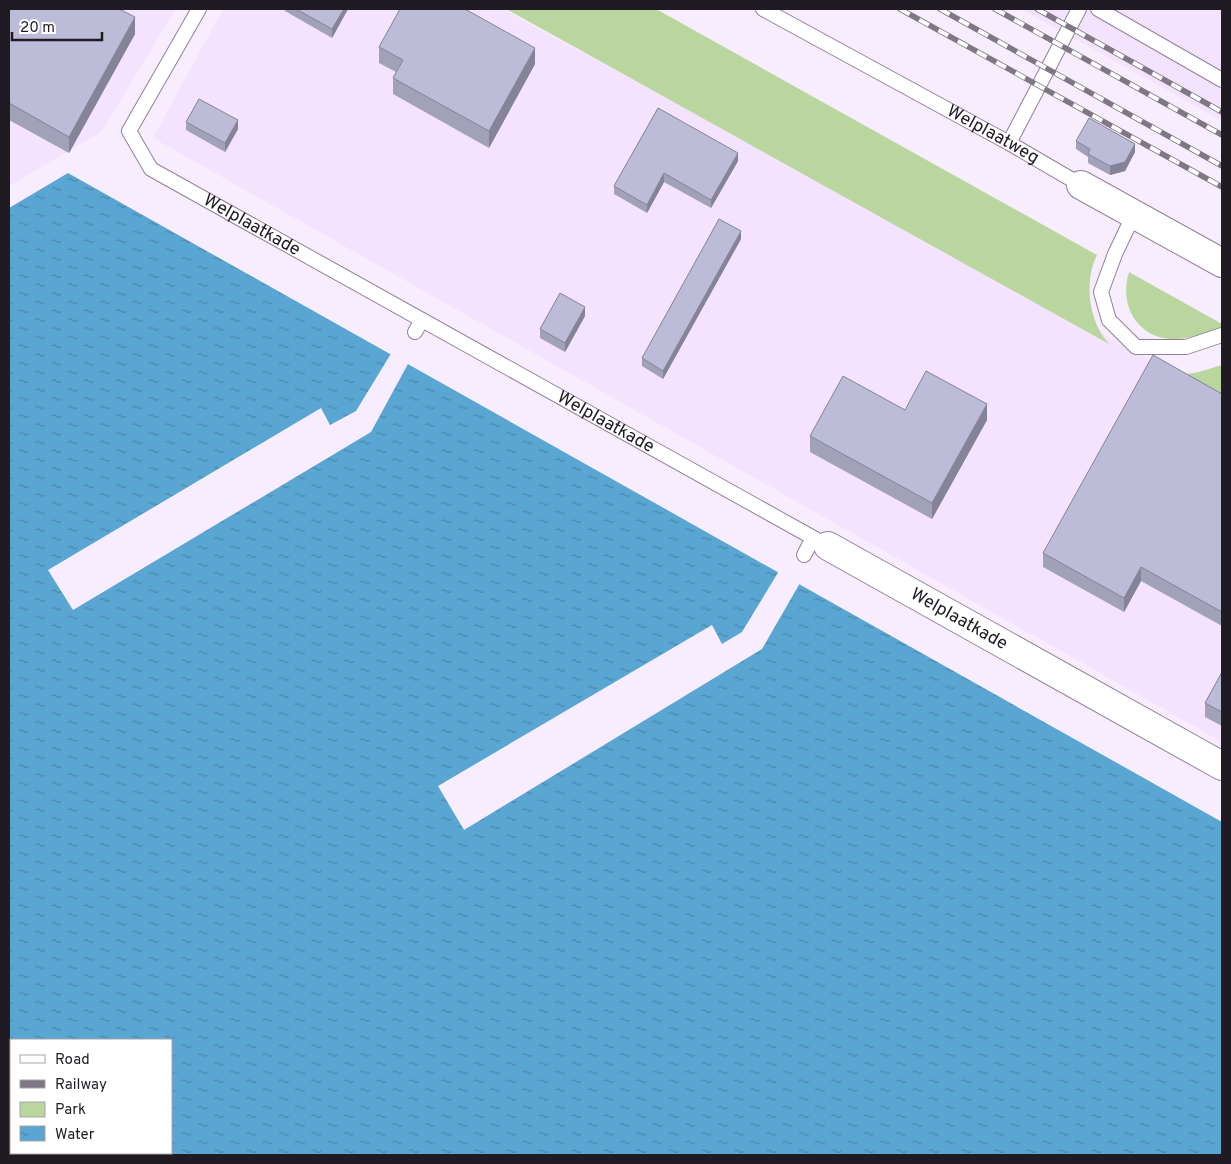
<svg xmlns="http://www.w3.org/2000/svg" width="1231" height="1164" viewBox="0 0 1231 1164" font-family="Overpass,sans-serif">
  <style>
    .built { fill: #f4e3fe }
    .green { fill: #b8d69d }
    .water { fill: url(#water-ripples); fill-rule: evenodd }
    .pier { fill: #f8edfe }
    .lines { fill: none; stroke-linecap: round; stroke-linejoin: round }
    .service-casing { stroke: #908098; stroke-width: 16 }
    .minor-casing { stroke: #908098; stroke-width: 30 }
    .tertiary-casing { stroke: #908098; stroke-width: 30 }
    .service { stroke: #fff; stroke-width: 14 }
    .minor { stroke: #fff; stroke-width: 28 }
    .tertiary { stroke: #fff; stroke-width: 28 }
    .rail-casing { stroke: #7f7784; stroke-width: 5.5 }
    .rail { stroke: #fff; stroke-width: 4; stroke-dasharray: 11; stroke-linecap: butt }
    .wall { fill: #a2a1ba }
    .shaded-wall { fill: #848397 }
    .building { fill: #bcbbd8; stroke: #848397 }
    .labels { text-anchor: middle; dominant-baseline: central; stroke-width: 4; stroke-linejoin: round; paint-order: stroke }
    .street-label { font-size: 18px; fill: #201a23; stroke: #fff }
  </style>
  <defs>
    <pattern id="water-ripples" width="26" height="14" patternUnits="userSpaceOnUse" patternTransform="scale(1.25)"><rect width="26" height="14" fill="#5aa6d2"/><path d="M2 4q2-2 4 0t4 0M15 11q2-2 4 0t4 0" fill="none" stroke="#4a86aa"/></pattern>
  </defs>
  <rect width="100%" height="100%" fill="#f8edfe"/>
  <!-- built -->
  <g class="built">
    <path d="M9 9H176L101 132 9 186Z"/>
    <path d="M223 9H502L1222 399V742L153 138Z"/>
    <path d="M1021 9H1222V121Z"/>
  </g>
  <!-- green -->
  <g class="green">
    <path d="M506 9H656L1097 255C1084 281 1088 321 1109 344Z"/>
    <path d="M1129 272 1222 324V327C1208 332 1192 338 1177 339 1139 341 1118 306 1129 272Z"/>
    <path d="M1222 365V407L1182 375 1199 372Z"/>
  </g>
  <!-- water -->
  <path class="water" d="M68 173 1222 822V1155H9V208ZM11 1040H171V1153H11Z"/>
  <!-- pier -->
  <g class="pier">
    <path d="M392 352 409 362 371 432 73 610 48 570 321 408 330 425 356 411Z"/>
    <path d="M779 571 800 583 762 649 464 830 438 786 712 625 722 644 742 632Z"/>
  </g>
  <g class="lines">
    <!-- service casing -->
    <g class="service-casing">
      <g id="service">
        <path id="s1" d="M199 9 129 131 151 169 828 546"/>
        <path id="s2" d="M763 9 1009 143 1081 185"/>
        <path d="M1098 9 1222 80"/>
        <path d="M1009 143 1079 9"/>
        <path d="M1134 214 1115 254 1101 292 1109 320 1136 347H1186L1222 335"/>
        <path d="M415 332 422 320"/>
        <path d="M804 555 813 538"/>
      </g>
    </g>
    <!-- minor casing -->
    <g class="minor-casing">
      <g id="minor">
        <path id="s3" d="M828 546 1222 766"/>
      </g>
    </g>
    <!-- tertiary casing -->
    <g class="tertiary-casing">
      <path id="tertiary" d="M1081 185 1222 263"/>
    </g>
    <!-- service -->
    <use href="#service" class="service"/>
    <!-- minor -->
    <use href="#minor" class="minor"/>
    <!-- tertiary -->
    <use href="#tertiary" class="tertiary"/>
    <!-- rail casing -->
    <g class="rail-casing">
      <g id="rail">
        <path d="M900 9 1222 187"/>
        <path d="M940 9 1222 166"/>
        <path d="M995 9 1222 135"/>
        <path d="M1037 9 1222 112"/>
      </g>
    </g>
    <!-- rail -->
    <use href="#rail" class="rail"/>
  </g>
  <!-- wall -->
  <g class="wall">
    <path d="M9 9 135 34 69 153 9 120Z"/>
    <path d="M285 9H348L332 38 285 11Z"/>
    <path d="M379 47 535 64 489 148 393 94V78L396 72 379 63Z"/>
    <path d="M658 108 738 161 711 208 664 182 647 213 614 194V186Z"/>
    <path d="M186 122 238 129 225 152 186 130Z"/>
    <path d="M1076 141 1135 152 1125 171 1110 175 1088 163V157L1076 149Z"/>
    <path d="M741 239 663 379 642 366V358Z"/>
    <path d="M585 316 565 352 540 338V329Z"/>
    <path d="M1222 394V626L1141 581 1124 612 1043 567V553Z"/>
    <path d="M905 410 987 420 932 519 810 452V436Z"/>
    <path d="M1222 672V726L1205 717V703Z"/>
  </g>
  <!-- shaded-wall -->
  <g class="shaded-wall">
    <path d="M344 9H348L332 38V29Z"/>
    <path d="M135 17V34L69 153V137Z"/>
    <path d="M535 48V64L489 148V131Z"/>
    <path d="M238 120V129L225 152V143Z"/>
    <path d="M1135 144V152L1125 171 1110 175V166Z"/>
    <path d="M738 153V161L711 208V200Z"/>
    <path d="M664 173V182L647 213V205Z"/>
    <path d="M741 231V239L663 379V371Z"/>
    <path d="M585 307V316L565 352V343Z"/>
    <path d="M987 404V420L932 519V503Z"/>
    <path d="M1141 567V581L1124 612V598Z"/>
  </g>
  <!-- building -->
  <g class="building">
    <path d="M9 9H119L135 17 69 137 9 103Z"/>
    <path d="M296 9H344L332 29Z"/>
    <path d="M400 9H465L535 48 489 131 393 78 403 60 379 47Z"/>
    <path d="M199 99 238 120 225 143 186 122Z"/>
    <path d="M658 108 738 153 711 200 664 173 647 205 614 186Z"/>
    <path d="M1089 118 1135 144 1125 162 1110 166 1088 154 1090 149 1076 141Z"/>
    <path d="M719 219 741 231 663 371 642 358Z"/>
    <path d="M560 293 585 307 565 343 540 329Z"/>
    <path d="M1153 355 1222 394V612L1141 567 1124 598 1043 553Z"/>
    <path d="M926 371 987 404 932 503 810 436 843 376 905 410Z"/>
    <path d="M1222 672V712L1205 703Z"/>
  </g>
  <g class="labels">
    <!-- street labels -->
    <g class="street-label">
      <text stroke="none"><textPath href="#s2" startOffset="262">Welplaatweg</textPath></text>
      <text stroke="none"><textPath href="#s1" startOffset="300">Welplaatkade</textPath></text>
      <text stroke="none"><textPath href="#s1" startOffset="705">Welplaatkade</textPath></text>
      <text stroke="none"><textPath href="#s3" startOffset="150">Welplaatkade</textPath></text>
    </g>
  </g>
  <!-- border -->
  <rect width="1231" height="1164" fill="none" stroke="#201a23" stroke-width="20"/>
  <!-- legend -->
  <rect x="10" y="1039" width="162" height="115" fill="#ffffff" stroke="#a6a3a7"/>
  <rect x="20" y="1055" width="25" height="8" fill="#ffffff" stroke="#a6a3a7"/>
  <text x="55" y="1064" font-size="15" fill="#201a23">Road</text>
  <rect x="20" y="1080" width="25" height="8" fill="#7f7784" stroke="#a6a3a7"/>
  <text x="55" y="1089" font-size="15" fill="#201a23">Railway</text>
  <rect x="20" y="1102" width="25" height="15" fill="#b8d69d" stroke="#a6a3a7"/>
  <text x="55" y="1114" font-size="15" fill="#201a23">Park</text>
  <rect x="20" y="1126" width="25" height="15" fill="url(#water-ripples)" stroke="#a6a3a7"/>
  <text x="55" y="1139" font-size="15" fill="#201a23">Water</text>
  <!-- scale -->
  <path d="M12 32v8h90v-8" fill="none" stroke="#201a23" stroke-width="2.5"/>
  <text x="20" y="32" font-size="15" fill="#201a23" stroke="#ffffff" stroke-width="4" paint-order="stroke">20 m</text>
</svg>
